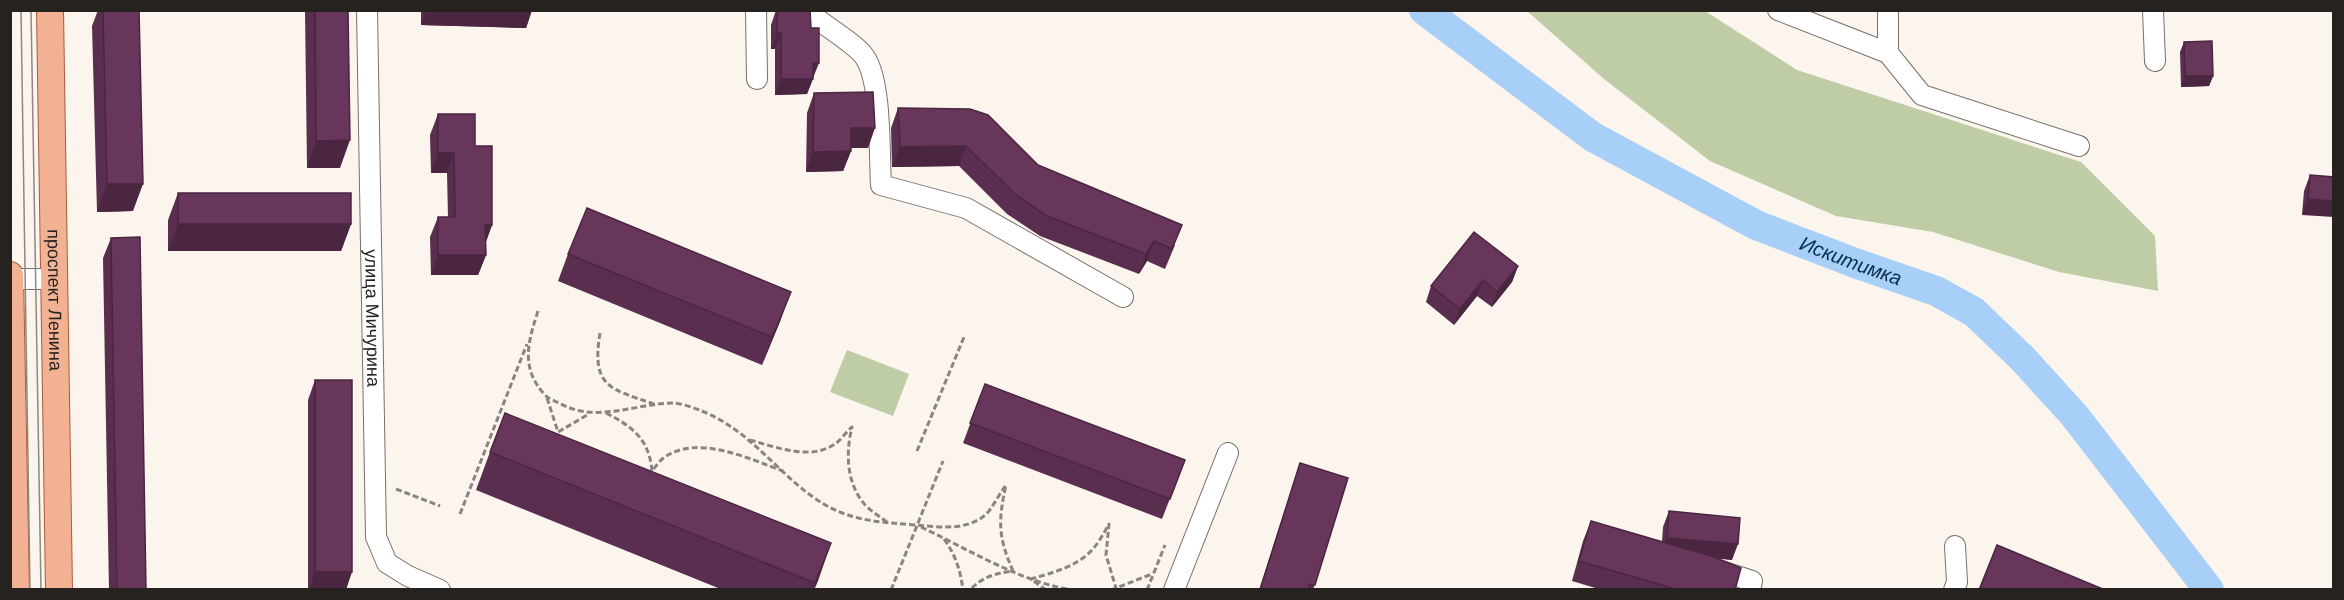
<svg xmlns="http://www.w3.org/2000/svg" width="2344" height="600" viewBox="0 0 2344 600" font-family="Helvetica,sans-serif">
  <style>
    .green { fill: #becda5 }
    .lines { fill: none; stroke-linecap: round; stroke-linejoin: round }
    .river { stroke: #a8cff7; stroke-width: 30 }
    .minor-casing { stroke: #76706a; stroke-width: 22 }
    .major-casing { stroke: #a55d3b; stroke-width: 28 }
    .path { stroke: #8a8581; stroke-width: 3; stroke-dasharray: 6 3; stroke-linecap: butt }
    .minor { stroke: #fff; stroke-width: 20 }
    .major { stroke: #f2b192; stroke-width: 26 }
    .tram { stroke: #8d8884; stroke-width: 1.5 }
    .wall { fill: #5a2e4e }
    .shaded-wall { fill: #4a2640 }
    .building { fill: #69365b; stroke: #4a2640; stroke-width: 1.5 }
    .labels { text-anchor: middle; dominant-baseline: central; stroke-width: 6; stroke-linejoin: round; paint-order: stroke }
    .street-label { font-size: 18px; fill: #252220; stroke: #fff }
    .water-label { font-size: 20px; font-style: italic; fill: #082d4c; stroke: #fff }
  </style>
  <rect width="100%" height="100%" fill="#fcf5ee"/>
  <!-- green -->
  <g class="green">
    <path d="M1527 11H1705L1797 70 2081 162 2155 236 2158 291 2059 272 1933 232 1836 216 1710 161 1604 79Z"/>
    <path d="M847 350 909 374 893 416 830 392Z"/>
  </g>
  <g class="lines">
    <!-- river -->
    <path class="river" id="s1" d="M1424 10 1593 137 1756 225 1855 263 1936 291 1974 312 2023 359 2074 415 2209 590"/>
    <!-- minor casing -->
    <g class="minor-casing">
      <g id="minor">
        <path id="s2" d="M367 10 376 537 387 563 408 576 440 590"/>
        <path d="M756 10 757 79"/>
        <path d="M805 10C818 21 856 44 864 56 882 80 879 153 881 185L966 208 1123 297"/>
        <path d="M1778 10 1888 53 1922 95 2079 146"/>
        <path d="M1888 10V53"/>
        <path d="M2153 10 2155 61"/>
        <path d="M10 279H54"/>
        <path d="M1715 569 1752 581 1750 590"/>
        <path d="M1174 590 1228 453"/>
        <path d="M1954 590 1957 582 1955 546"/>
      </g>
    </g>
    <!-- major casing -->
    <g class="major-casing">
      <g id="major">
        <path id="s3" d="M50 10 59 590"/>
        <path d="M10 275 16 590"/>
      </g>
    </g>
    <!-- path -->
    <g class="path">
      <path d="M538 311C528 342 520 368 545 395 549 399 555 401 561 404 596 423 634 404 672 403 681 403 694 408 702 411 750 431 773 468 813 497 846 521 877 522 916 525 939 527 971 532 989 511 995 503 1000 493 1006 485 998 521 998 537 1013 571 996 573 982 577 970 590"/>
      <path d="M600 333C591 387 610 389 654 404"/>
      <path d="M547 398 558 432 589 414"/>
      <path d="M606 413C633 427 649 439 652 471 656 466 660 460 665 457 698 434 750 459 783 471"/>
      <path d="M750 440C776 447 810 461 835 444 841 440 846 432 852 427 846 451 846 480 862 501 868 510 880 516 888 523"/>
      <path d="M917 451 964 337"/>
      <path d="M396 489 440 506"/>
      <path d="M460 514 527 344"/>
      <path d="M921 527C968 549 1024 584 1074 590"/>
      <path d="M944 539C956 556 960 569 963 590"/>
      <path d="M891 590 943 461"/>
      <path d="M1046 590 1031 579C1051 573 1076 567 1091 551 1098 544 1104 533 1109 524L1106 555 1116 588 1114 590"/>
      <path d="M1111 590 1152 574"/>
      <path d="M1147 590 1165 545"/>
    </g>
    <!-- minor -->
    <use href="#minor" class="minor"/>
    <!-- major -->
    <use href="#major" class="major"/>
    <!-- tram -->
    <g class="tram">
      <path d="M21 10 30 590"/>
      <path d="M31 10 41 590"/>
    </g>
  </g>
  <!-- wall -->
  <g class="wall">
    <path d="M98 10H139L133 211 97 212 92 26Z"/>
    <path d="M305 10H348L340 168H307Z"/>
    <path d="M421 10H532L526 28 421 25Z"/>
    <path d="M776 10H810L813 78 807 94 775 95V49H771V25Z"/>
    <path d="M2184 42 2213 76 2209 86 2181 87 2180 52Z"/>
    <path d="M814 93 868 148H851V151L843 171 806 172 807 113Z"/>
    <path d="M898 108 1038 165 1175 245 1165 269 1147 261 1139 274 1040 236 1007 214 959 166 892 167 891 128Z"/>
    <path d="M438 114 475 146 492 225 485 243 486 255 478 275H431L430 237 438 217H448L447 173H431L430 135Z"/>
    <path d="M2310 175 2334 177 2302 215 2304 191Z"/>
    <path d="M178 193 351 224 341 251H168V220Z"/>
    <path d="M111 238 146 590H109L103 258Z"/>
    <path d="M568 254 781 319 762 365 558 281Z"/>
    <path d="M1518 266 1512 282 1492 307 1477 296 1454 325 1426 302 1431 286Z"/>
    <path d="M315 380 346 590H308V400Z"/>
    <path d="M985 384 1185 460 1162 519 963 443Z"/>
    <path d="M490 452 831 543 814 590H723L476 490Z"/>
    <path d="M1300 463 1348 478 1313 590H1259Z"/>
    <path d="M1669 511 1732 560 1718 558 1735 590H1602L1572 581 1583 541 1591 521 1662 542 1663 527Z"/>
  </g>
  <!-- shaded-wall -->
  <g class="shaded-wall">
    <path d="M426 10H532L526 28 421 25Z"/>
    <path d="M781 33 775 49H771L777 34Z"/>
    <path d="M813 63H819L813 78H807Z"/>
    <path d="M2185 76H2213L2209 86 2181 87Z"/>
    <path d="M781 79H813L807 94 775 95Z"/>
    <path d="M851 128H875L868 148H843Z"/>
    <path d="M350 140 340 168H307L316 141Z"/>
    <path d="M966 146 959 166 892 167 900 147Z"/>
    <path d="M851 151 843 171 806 172 813 152Z"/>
    <path d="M438 153H454L447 173H431Z"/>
    <path d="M107 184H143L133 211 97 212Z"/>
    <path d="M2308 199 2334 201V217L2302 215Z"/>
    <path d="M178 224H351L341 251H168Z"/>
    <path d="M485 225H492L485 245Z"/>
    <path d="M1154 241 1147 261 1139 274 1146 254Z"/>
    <path d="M438 255H486L478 275H431Z"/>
    <path d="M1518 266 1512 282 1492 307 1497 292Z"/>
    <path d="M1483 280 1477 296 1454 325 1460 309Z"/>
    <path d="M791 292 781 319 762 365 772 337Z"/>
    <path d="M1667 538 1738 544 1732 560 1661 553Z"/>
    <path d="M831 543 818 581 814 590H813Z"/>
    <path d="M315 572H352L346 590H309Z"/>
  </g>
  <!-- building -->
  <g class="building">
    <path d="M103 10H139L143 184H107Z"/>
    <path d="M315 10H348L350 140 316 141Z"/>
    <path d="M777 10H810L811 28H819V63H813V79H781V33L777 34Z"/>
    <path d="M2212 41 2213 76H2185L2184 42Z"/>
    <path d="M873 92 875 128H851V151L813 152 814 93Z"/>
    <path d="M898 108 970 109 988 115 1038 165 1182 225 1172 249 1154 241 1146 254 1047 216 1015 194 966 146 900 147Z"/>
    <path d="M438 114H475V146H492V225H485L486 255H438V217H455L454 153H438Z"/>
    <path d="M2310 175 2334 177V201L2308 199Z"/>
    <rect x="178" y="193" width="173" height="31"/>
    <path d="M587 208 791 292 772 337 568 254Z"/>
    <path d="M1474 232 1518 266 1497 292 1483 280 1460 309 1431 286Z"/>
    <path d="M140 237 146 590H117L111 238Z"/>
    <rect x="315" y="380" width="37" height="192"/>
    <path d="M985 384 1185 460 1170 499 970 423Z"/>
    <path d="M505 413 831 543 815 583 490 452Z"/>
    <path d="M1300 463 1348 478 1315 585 1310 584 1308 590H1260Z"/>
    <path d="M1669 511 1740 518 1738 544 1667 538Z"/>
    <path d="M1591 521 1711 556 1741 568 1735 590H1679L1579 561Z"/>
    <path d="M1997 545 2105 590H1979Z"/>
  </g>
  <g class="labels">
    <!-- street labels -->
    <g class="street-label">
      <text stroke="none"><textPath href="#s3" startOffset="290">проспект Ленина</textPath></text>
      <text stroke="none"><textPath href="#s2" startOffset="308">улица Мичурина</textPath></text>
    </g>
    <!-- water labels -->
    <g class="water-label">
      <text stroke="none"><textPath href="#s1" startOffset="498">Искитимка</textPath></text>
    </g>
  </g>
  <!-- border -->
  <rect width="2344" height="600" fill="none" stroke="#252220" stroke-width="24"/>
</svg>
